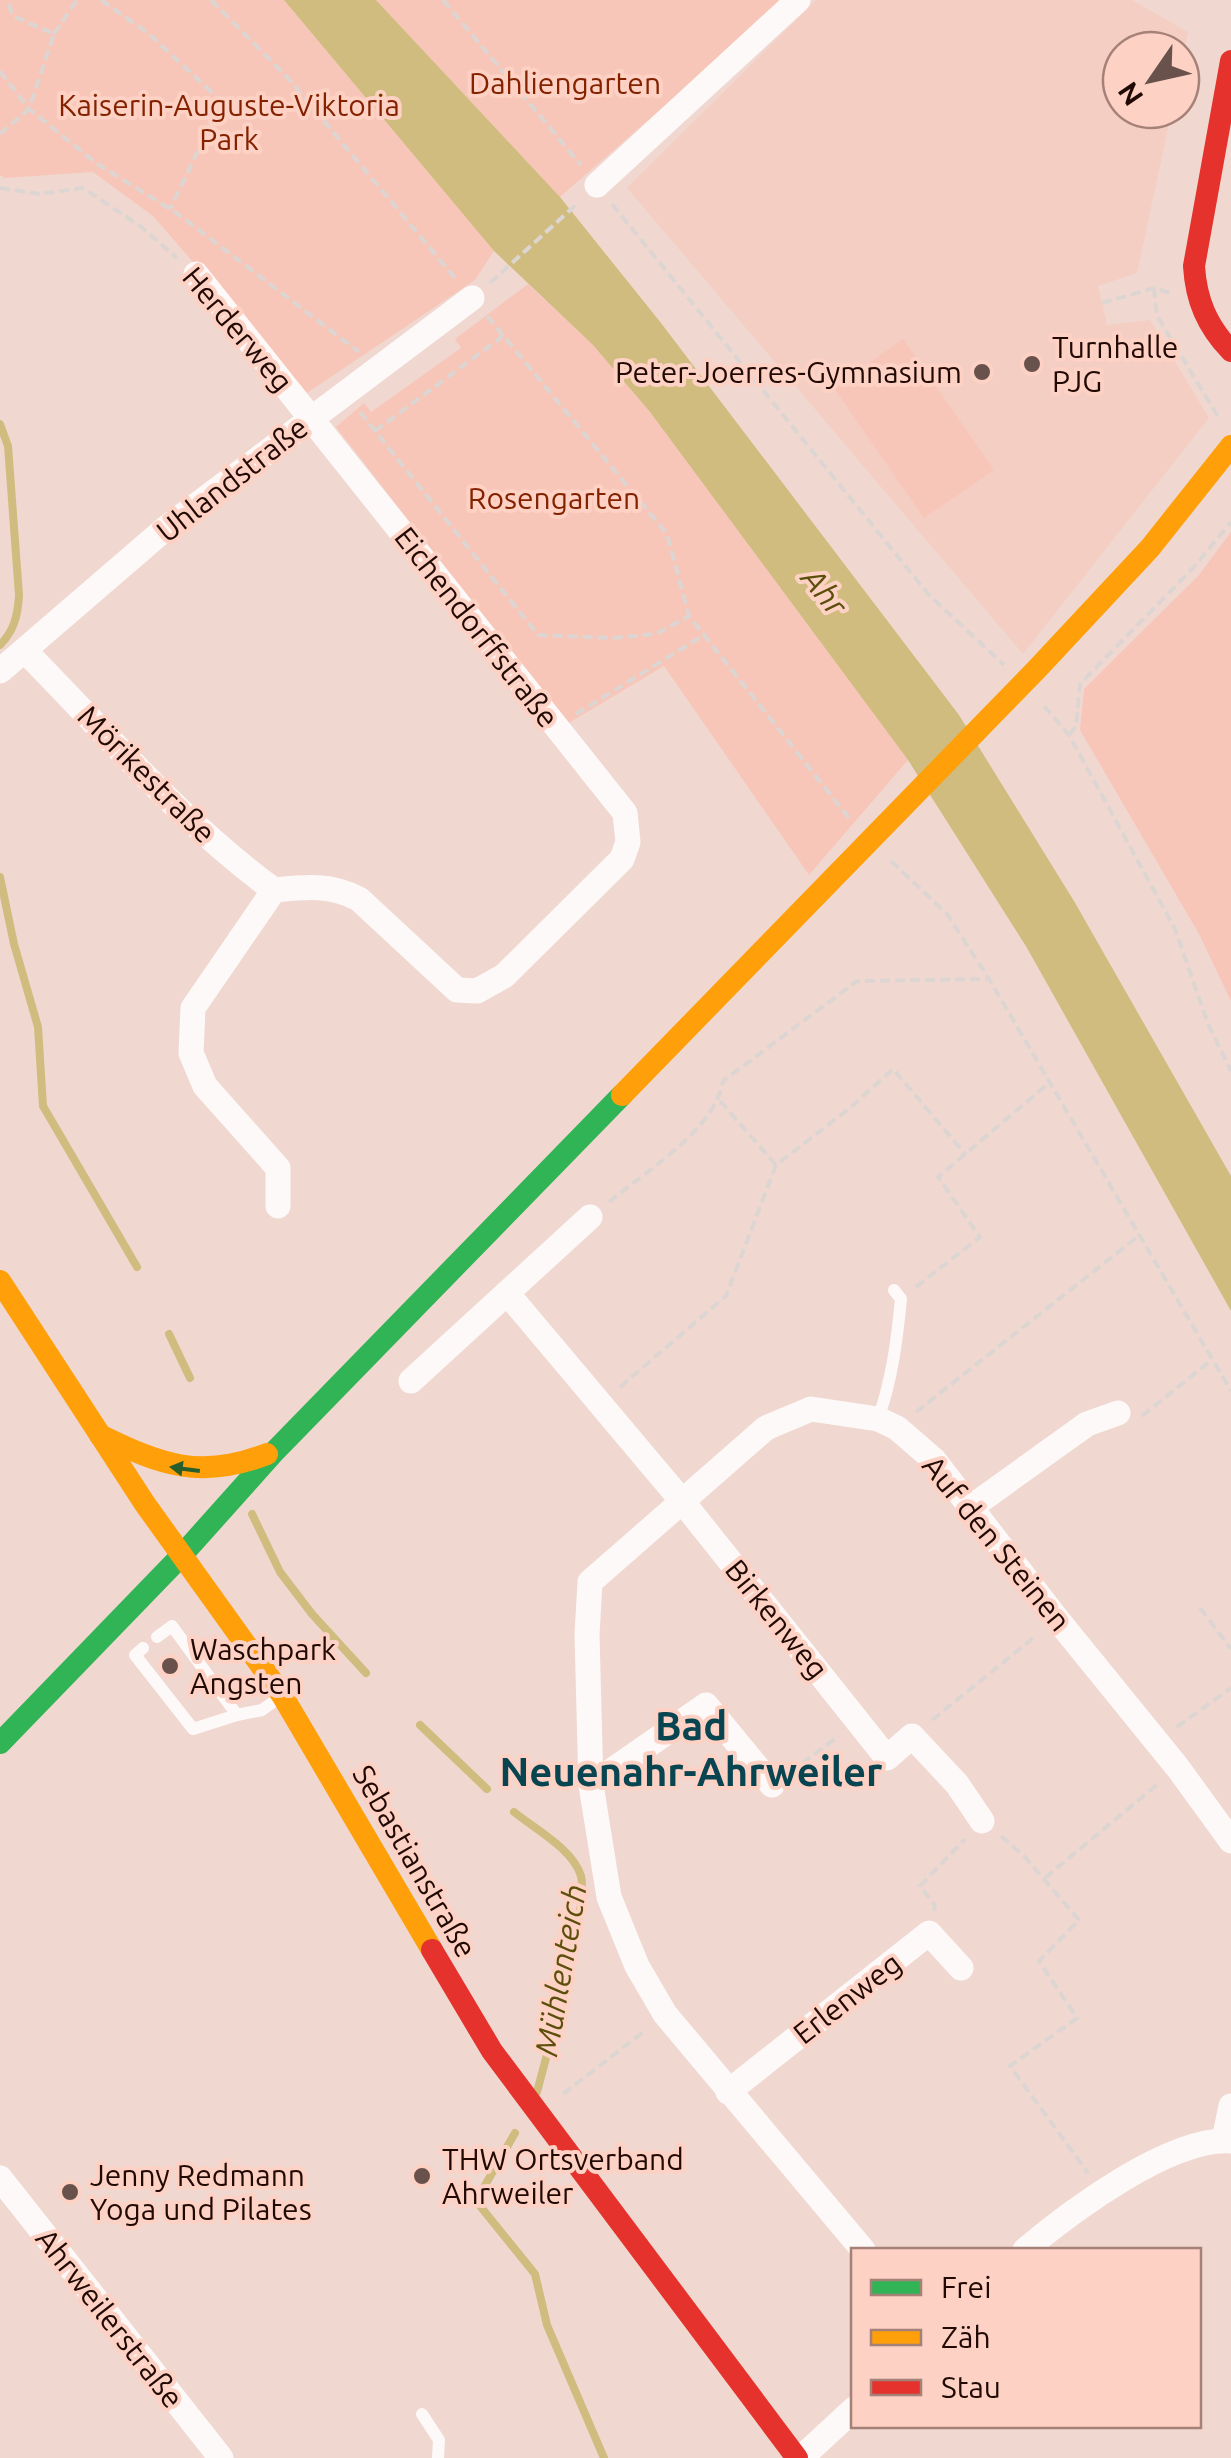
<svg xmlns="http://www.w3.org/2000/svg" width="1231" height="2458" viewBox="0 0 1231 2458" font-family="Ubuntu,sans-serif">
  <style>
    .built { fill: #f4cec3 }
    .green { fill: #f7c6b8 }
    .water { fill: #d0bc7e }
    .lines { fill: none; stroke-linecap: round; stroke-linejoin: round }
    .stream { stroke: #d0bc7e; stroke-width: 8 }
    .path { stroke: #dcd5d2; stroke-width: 4; stroke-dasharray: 10 5; stroke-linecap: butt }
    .lane { stroke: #fdf9f8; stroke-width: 12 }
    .street { stroke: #fdf9f8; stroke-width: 25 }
    .fast { stroke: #30b455; stroke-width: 22 }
    .slow { stroke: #ff9f0a; stroke-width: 22 }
    .jam { stroke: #e5322d; stroke-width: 22 }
    .oneway { fill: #285e2c }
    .poi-dot { fill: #69514c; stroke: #fdd1c4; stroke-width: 4 }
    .labels { text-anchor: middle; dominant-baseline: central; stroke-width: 8; stroke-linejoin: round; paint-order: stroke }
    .park-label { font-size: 30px; fill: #842200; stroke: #fdd1c4 }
    .street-label { font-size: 30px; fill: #210904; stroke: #fdd1c4 }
    .poi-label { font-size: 30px; fill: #210904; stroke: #fdd1c4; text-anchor: start }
    .water-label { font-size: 32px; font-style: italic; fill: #5c4f0c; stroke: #fdd1c4 }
    .district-label { font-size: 40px; font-weight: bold; fill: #094451; stroke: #fdd1c4 }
  </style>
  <rect width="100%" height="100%" fill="#f0d8d1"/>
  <!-- built -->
  <path class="built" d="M816 0H1132L1188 32 1181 66V50H1121V110H1172L1137 273 1098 286 1107 325 1150 320 1209 418 1023 654 627 188Z"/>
  <!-- green -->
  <g class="green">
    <path d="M0 0H284L494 251 475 280 307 393 153 216 93 172 5 178 0 175Z"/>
    <path d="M376 0H786L560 197Z"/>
    <path d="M528 284 593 345 650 412 908 760 809 875 664 666 567 724 336 427 364 403 371 412 461 348 455 339Z"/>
    <path d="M903 339 994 470 924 518 834 388Z"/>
    <path d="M1231 532V1001L1199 934 1080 730 1084 689 1199 575Z"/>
  </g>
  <!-- water -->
  <path class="water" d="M284 0H376L560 197 661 323 959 715 1074 901 1231 1176V1311L1027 948 908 760 650 412 593 345 494 251Z"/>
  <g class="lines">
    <!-- stream -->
    <g class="stream">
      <path d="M0 424 8 446 19 595C18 615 14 631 0 645"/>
      <path d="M0 877 14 944 38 1027 43 1106 137 1267"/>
      <path d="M169 1334 190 1378"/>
      <path d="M252 1514 280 1572 312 1614 366 1673"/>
      <path d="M420 1725 487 1789"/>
      <path d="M514 1812C535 1829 573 1849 581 1876 589 1906 547 2053 537 2092"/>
      <path d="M515 2133 476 2201 535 2274 547 2325 604 2458"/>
    </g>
    <!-- path -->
    <g class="path">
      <path d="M101 0 148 33 218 98V109L170 209"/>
      <path d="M211 0 287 77 455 278"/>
      <path d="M443 0 581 165"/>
      <path d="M54 34 77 0"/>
      <path d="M0 71 29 109 96 163 178 214 359 352"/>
      <path d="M0 134 29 109 54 34 13 16 7 0"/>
      <path d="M0 188 40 194 83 188 140 226 177 258"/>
      <path d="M612 204 929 595 1004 665"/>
      <path d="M490 283 579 202"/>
      <path d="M1154 288 1157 316 1219 418"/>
      <path d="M1102 303 1154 288 1170 293"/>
      <path d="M487 316 667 534 689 616 849 818"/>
      <path d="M360 412 538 635 613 638 656 634 689 616"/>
      <path d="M375 431 503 336"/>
      <path d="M1044 706 1069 735 1175 929 1208 1024 1231 1071"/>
      <path d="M576 714 704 635"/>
      <path d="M1069 735 1076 726 1080 684 1193 568 1231 522"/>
      <path d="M891 861 947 914 989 979 1231 1391"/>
      <path d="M720 1101 776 1165"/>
      <path d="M609 1202C646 1171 715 1130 723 1081L857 981 989 979"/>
      <path d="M916 1287 980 1237 938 1177 1049 1083"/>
      <path d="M620 1387 726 1296 776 1165 850 1108 893 1069 966 1155"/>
      <path d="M916 1412 1136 1238"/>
      <path d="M1142 1416 1209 1362"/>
      <path d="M1200 1608 1231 1649"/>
      <path d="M932 1720 1037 1635"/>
      <path d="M1177 1727 1231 1688"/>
      <path d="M790 1772 839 1736"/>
      <path d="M1001 1836 1024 1856 1079 1920 1039 1961 1077 2018 1010 2066 1088 2173"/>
      <path d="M1045 1878 1159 1783"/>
      <path d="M934 1911 935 1906 920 1886 965 1839"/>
      <path d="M563 2094 646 2030"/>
    </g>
    <!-- lane -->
    <g class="lane">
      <path d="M878 1419C892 1380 897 1340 901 1299L894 1290"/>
      <path d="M143 1648 135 1655 193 1729 237 1715 172 1626 157 1637"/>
      <path d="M237 1715 262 1710 280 1697"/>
      <path d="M422 2414 439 2440 438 2458"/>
    </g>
    <!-- street -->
    <g class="street">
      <path d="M597 185 798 0"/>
      <path d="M26 652C106 733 182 823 274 890 305 887 330 884 359 899L457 990 477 991 504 976 622 859 628 842 625 813 196 274"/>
      <path d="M0 671 166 528 472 298"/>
      <path d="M274 890 193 1008 191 1053 205 1086 278 1168V1206"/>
      <path d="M590 1217 507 1293 682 1501 887 1758 912 1736 957 1784 982 1821"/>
      <path d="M411 1381 507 1293"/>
      <path d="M970 1508 1087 1424 1118 1413"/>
      <path d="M591 1785 706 1705 772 1785"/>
      <path d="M728 2092 929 1933 961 1968"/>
      <path d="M1224 2140 1231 2106"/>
      <path d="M0 2178 221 2458"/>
      <path d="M863 2250 665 2014 637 1966 609 1897 591 1785 587 1635 590 1582 766 1428 811 1409 878 1419 897 1428 934 1460 1057 1619 1178 1768 1231 1841"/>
      <path d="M1025 2250C1070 2212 1170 2137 1231 2141"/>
      <path d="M801 2458 854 2409"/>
    </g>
    <!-- fast -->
    <path class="fast" d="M0 1743 182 1555 275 1451 622 1095"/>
    <!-- slow -->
    <g class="slow">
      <path d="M622 1095 1037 669 1150 548 1231 446"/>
      <path d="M0 1281 145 1504 282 1695 432 1950"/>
      <path d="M100 1435C161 1465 201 1480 267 1454"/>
    </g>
    <!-- jam -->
    <g class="jam">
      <path d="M1231 61 1194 266C1196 300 1207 326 1231 351"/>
      <path d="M432 1950 492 2051 797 2458"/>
    </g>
  </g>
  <!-- one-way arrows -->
  <defs><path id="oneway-solid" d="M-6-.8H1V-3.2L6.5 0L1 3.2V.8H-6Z" transform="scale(2.5)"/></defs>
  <use class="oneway" href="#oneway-solid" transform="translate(185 1469) rotate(-172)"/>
  <!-- markers -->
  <g class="poi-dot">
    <circle cx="1032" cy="364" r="10"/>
    <circle cx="982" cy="372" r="10"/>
    <circle cx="170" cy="1666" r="10"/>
    <circle cx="422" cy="2176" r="10"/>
    <circle cx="70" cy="2192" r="10"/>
  </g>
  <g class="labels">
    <!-- park labels -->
    <g class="park-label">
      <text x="565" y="83">Dahliengarten</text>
      <text x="229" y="105">Kaiserin-Auguste-Viktoria<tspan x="229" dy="34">Park</tspan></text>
      <text x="554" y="498">Rosengarten</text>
    </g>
    <!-- street labels -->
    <g class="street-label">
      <text transform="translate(238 329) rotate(50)">Herderweg</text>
      <text transform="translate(232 479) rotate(-38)">Uhlandstraße</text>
      <text transform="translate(477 627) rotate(52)">Eichendorffstraße</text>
      <text transform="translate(147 774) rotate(45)">Mörikestraße</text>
      <text transform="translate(997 1543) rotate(51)">Auf den Steinen</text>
      <text transform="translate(777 1619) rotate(51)">Birkenweg</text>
      <text transform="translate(415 1861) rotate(60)">Sebastianstraße</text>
      <text transform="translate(847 1998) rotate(-38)">Erlenweg</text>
      <text transform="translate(110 2318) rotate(52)">Ahrweilerstraße</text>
    </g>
    <!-- poi labels -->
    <g class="poi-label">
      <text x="1052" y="347">Turnhalle<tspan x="1052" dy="34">PJG</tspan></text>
      <text x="962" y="372" text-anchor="end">Peter-Joerres-Gymnasium</text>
      <text x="190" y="1649">Waschpark<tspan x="190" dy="34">Angsten</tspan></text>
      <text x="442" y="2159">THW Ortsverband<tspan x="442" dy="34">Ahrweiler</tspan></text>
      <text x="90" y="2175">Jenny Redmann<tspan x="90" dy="34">Yoga und Pilates</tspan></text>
    </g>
    <!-- water labels -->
    <g class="water-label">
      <text transform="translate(825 591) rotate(51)">Ahr</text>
      <text transform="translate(560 1970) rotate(-80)">Mühlenteich</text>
    </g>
    <!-- district labels -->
    <g class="district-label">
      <text x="691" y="1725">Bad<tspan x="691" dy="46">Neuenahr-Ahrweiler</tspan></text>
    </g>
  </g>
  <!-- legend -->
  <rect x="851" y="2248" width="350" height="180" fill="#fdd1c4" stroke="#a58177" stroke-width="2.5"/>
  <rect x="871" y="2280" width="50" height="15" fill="#30b455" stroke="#a58177" stroke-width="2.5"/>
  <text x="941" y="2298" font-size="30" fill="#210904">Frei</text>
  <rect x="871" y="2330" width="50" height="15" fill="#ff9f0a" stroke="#a58177" stroke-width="2.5"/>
  <text x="941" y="2348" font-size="30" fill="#210904">Zäh</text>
  <rect x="871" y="2380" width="50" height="15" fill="#e5322d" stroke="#a58177" stroke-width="2.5"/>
  <text x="941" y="2398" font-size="30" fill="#210904">Stau</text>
  <!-- north arrow -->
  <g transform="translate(1151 80) rotate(236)"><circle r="48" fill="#fdd1c4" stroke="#a58177" stroke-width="2.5"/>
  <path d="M0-8L18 38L0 25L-18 38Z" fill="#69514c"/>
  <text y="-15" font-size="28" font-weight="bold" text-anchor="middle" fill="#210904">N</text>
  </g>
</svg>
